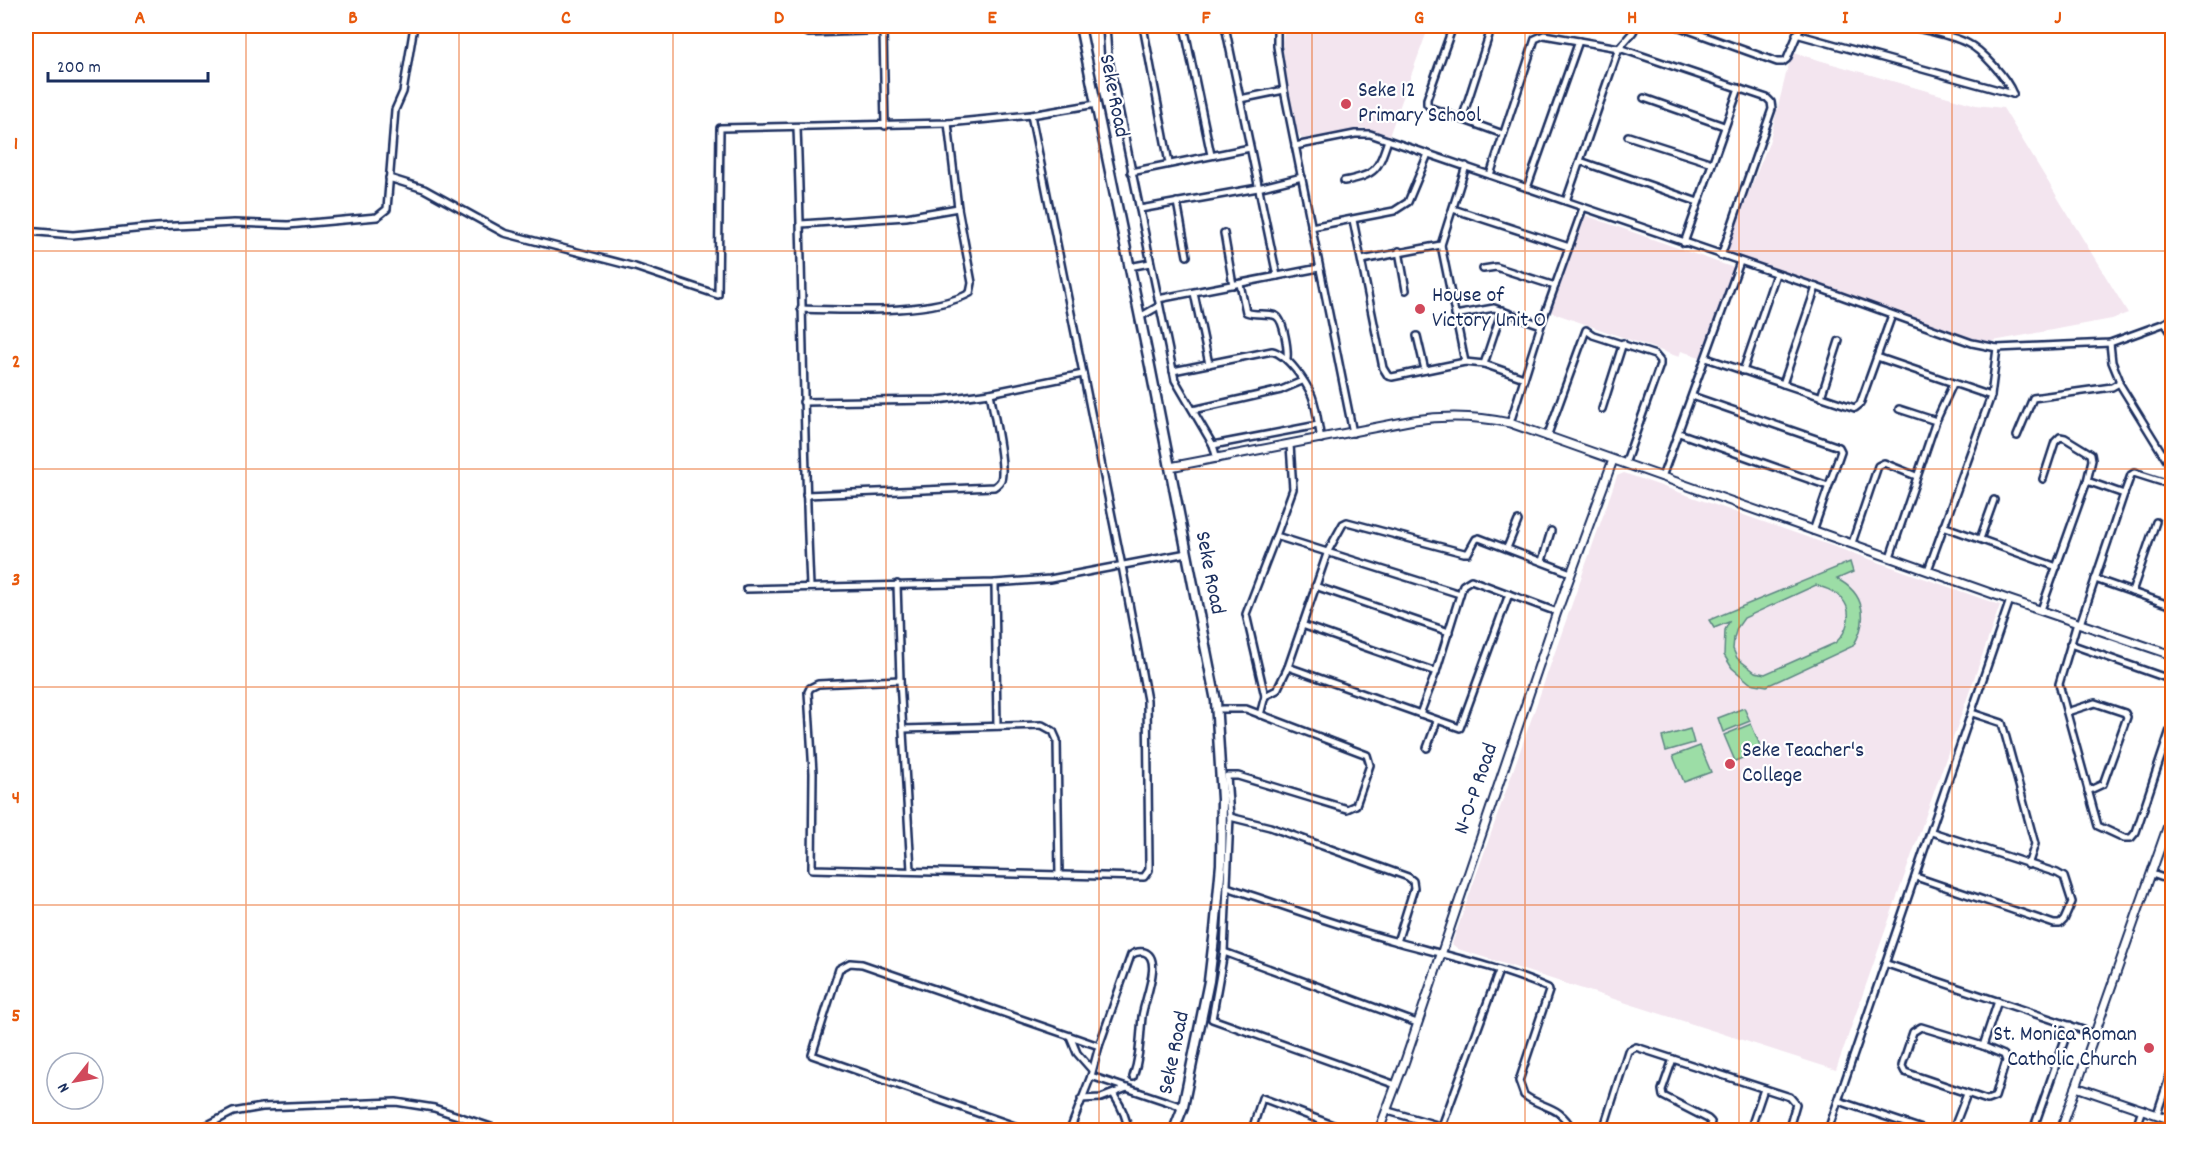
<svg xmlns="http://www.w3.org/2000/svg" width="2198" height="1156" viewBox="0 0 2198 1156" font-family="Dekko,sans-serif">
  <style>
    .built { fill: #f3e5ef }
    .green { fill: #9cdda6; stroke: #5c8682; stroke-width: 1.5; fill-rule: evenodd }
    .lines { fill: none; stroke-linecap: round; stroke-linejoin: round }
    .minor-casing { stroke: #1b2f5e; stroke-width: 10 }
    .tertiary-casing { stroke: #1b2f5e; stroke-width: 11 }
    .primary-casing { stroke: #1b2f5e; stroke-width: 13 }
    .minor { stroke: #fff; stroke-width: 5 }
    .tertiary { stroke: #fff; stroke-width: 7 }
    .primary { stroke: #fff; stroke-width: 8 }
    .grid { fill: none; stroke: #e8590c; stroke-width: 1.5; stroke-opacity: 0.55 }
    .poi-dot { fill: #d1495b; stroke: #fff; stroke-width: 2 }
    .labels { text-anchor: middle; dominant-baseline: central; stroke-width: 4.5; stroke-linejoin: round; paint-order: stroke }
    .poi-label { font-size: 22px; fill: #1b2f5e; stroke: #fff; text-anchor: start }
    .street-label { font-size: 22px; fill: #1b2f5e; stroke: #fff }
    .neatline { fill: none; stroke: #e8590c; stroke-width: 2 }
    .grid-label { font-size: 20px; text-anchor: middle; font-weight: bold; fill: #e8590c }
  </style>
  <rect width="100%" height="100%" fill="#fff"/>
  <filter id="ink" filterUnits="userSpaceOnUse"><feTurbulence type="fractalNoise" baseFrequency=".0167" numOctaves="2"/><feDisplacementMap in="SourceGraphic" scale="12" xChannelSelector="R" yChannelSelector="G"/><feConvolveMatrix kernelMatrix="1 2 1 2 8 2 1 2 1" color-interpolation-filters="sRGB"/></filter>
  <g filter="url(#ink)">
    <!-- built -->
    <g class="built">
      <path d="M1285 26H1429L1389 136 1363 128 1302 139 1296 129 1286 73 1282 43Z"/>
      <path d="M1794 53 1976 105 2003 108 2128 313 2112 319 1977 344 1722 257 1769 143 1787 70Z"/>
      <path d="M1576 212 1734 268 1703 358 1681 351 1679 357 1542 309Z"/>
      <path d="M1624 473 2000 605 1836 1070 1458 949 1452 944 1617 476Z"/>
    </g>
    <!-- green -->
    <g class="green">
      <path d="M1850 562 1853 572 1837 579C1865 593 1869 620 1853 646L1767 686 1750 683 1732 668 1724 655 1725 630 1729 622 1714 628 1709 620ZM1816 585C1825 588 1835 591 1842 599 1854 612 1847 633 1835 643L1765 674 1755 672 1737 658 1733 649 1734 638 1737 628 1744 618Z"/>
      <path d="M1744 708 1750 721 1723 732 1718 718Z"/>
      <path d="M1751 724 1762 750 1735 761 1724 735Z"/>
      <path d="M1690 729 1694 743 1666 751 1662 737Z"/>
      <path d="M1700 746 1711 772 1684 782 1673 756Z"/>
    </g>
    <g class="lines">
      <!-- minor casing -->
      <g class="minor-casing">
        <g id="minor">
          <path d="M795 26 801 30 809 33 947 28 973 26"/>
          <path d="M1106 26 1108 55 1175 380 1213 445 1217 459"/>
          <path d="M1143 26 1169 163"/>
          <path d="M1184 26 1211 155"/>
          <path d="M1225 26 1277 276"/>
          <path d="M1277 26V46L1284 90 1353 433"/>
          <path d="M1453 26 1427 99V104L1431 108 1503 134"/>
          <path d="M1677 26 1777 62H1783L1787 59 1801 26"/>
          <path d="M1908 26C1927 31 1949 34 1967 43 1982 50 2007 78 2013 94"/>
          <path d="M883 31 885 126"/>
          <path d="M1796 34 2013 94"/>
          <path d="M1644 98 1724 126"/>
          <path d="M1240 99 1284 90"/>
          <path d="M1462 119 1492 26"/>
          <path d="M797 128C803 280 803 433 810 586"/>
          <path d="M1628 136 1712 163"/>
          <path d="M1295 146 1355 134H1370L1816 287 1972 343 1997 348 2110 343 2165 323 2172 318"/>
          <path d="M1580 161 1698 202"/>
          <path d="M1131 172 1250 148"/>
          <path d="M1490 175 1535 39 1544 35 1619 48 1633 32 1636 26"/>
          <path d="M389 178 424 189 504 233 635 267 718 295 720 128 948 123 1031 115 1096 104"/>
          <path d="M1344 181C1376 175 1378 170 1388 140"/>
          <path d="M1527 188 1579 41"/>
          <path d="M1566 201 1619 48 1767 98 1771 102 1772 109 1721 256"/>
          <path d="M1177 202 1187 256"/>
          <path d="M1140 209 1258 188 1302 177"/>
          <path d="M1453 209 1569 247"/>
          <path d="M1353 220 1383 368 1388 376 1392 377 1465 362 1484 364 1524 378"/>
          <path d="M801 224 906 217 958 208"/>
          <path d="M1311 227 1394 211 1408 202 1428 154"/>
          <path d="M26 231 73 235 156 227 234 223 288 225 377 217 387 209 395 110 403 92 414 26"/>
          <path d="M1224 233 1233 285"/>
          <path d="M1684 243 1739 88"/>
          <path d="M1399 251 1406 290"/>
          <path d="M1362 260 1441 245"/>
          <path d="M1129 267 1150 263"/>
          <path d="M1483 269 1496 267 1555 286"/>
          <path d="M1240 284 1246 312C1255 316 1267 312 1276 316 1284 320 1288 350 1287 358"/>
          <path d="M1194 293 1209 364"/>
          <path d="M1158 299 1319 268"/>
          <path d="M801 309C846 310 931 315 970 293L972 283 958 208 948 123"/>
          <path d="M1455 315 1494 308 1541 325"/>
          <path d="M1140 317 1159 306"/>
          <path d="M2165 323 2172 334"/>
          <path d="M1417 336 1425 370"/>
          <path d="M1877 357 1991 396 1928 570"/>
          <path d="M1706 358 1855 408 1860 404 1892 315"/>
          <path d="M1465 362 1441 245 1466 166"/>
          <path d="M1484 364 1502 310"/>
          <path d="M1173 371 1272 351C1287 354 1306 382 1312 396 1317 409 1318 425 1321 439"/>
          <path d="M1743 371 1776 274"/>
          <path d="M2119 383 2172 469"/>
          <path d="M1783 384 1816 287"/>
          <path d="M1692 396 1839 447 1841 451 1813 531"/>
          <path d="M1991 396 1997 348"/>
          <path d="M1821 397 1839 341"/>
          <path d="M803 402 938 400 990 393 1083 374"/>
          <path d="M1602 409 1623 343"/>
          <path d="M1899 409 1936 421"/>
          <path d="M1193 410 1281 390 1302 381"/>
          <path d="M1510 423 1541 325 1583 208"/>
          <path d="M1679 433 1828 486"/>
          <path d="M2017 436 2033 398 2112 387 2119 383V379L2112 362 2110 343"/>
          <path d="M1547 437 1586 330 1593 335 1655 355 1660 361V365L1625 464"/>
          <path d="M1213 445 1318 425"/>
          <path d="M1290 445 1293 489 1276 536 1460 594"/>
          <path d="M1662 477 1740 262"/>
          <path d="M2124 494 2131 475 2134 473 2172 485"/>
          <path d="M806 495 994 487C998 484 999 484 1001 480 1006 466 993 410 990 393"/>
          <path d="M1943 526 2057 567"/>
          <path d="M1980 539 1994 500"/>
          <path d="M1852 543 1878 466 1884 463 1916 476"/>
          <path d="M1507 548 1518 521"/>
          <path d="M1890 557 1936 421 1953 384"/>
          <path d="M1542 561 1551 531"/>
          <path d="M2095 579 2172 606"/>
          <path d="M995 583 997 726"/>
          <path d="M897 584 900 680 818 684 810 688 808 692 813 773 812 869 1144 877 1149 870V863L1147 700 1122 566 1031 115"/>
          <path d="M1315 586 1449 632"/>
          <path d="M746 589 995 583 1050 579 1187 553"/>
          <path d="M2132 592 2156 522"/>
          <path d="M2041 610 2087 481 2092 460 2091 454 2065 438 2060 437 2055 442 2043 479"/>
          <path d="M2077 623 2059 684 2098 826 2124 838H2131L2136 832 2172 724"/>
          <path d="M2080 624 2124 494 2087 481"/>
          <path d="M1302 625 1436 672"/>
          <path d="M2070 644 2172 680"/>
          <path d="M1288 667 1460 728 1509 594"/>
          <path d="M900 680 911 870"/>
          <path d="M1265 696 1246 614 1276 536"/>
          <path d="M1222 709H1246L1367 755 1370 765 1356 805 1347 809 1238 776H1227L1230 817 1224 952 1212 1019 1396 1085"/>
          <path d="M2067 712 2095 703 2125 713 2127 717 2103 784 2088 791"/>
          <path d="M1972 713 2002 723 2035 844 2028 865"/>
          <path d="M1420 714 1436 672 1463 585 1471 580 1557 612"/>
          <path d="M1260 715 1265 696 1277 690 1288 667 1328 551 1343 524 1347 522 1464 553H1468L1476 539 1479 538 1571 573"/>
          <path d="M903 729 1042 725 1053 731 1057 740 1059 876"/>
          <path d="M1427 748 1437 721"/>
          <path d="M1230 817 1270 827 1408 877 1413 881 1414 888 1397 942"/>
          <path d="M2166 835 2172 837"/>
          <path d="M2152 874 2172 881"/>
          <path d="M1916 877 2054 924H2060L2064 920 2072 902 2064 877 2057 873 1932 832"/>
          <path d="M1227 887C1284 906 1341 927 1398 942 1448 956 1500 967 1548 988L1549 991 1519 1081 1524 1095C1545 1110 1558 1104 1573 1130"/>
          <path d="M1224 952 1417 1023"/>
          <path d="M1887 964 2095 1034"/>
          <path d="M1921 1027 1983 1046 2004 1055 2006 1061 1995 1097 1987 1100 1905 1072 1902 1066 1903 1062 1913 1032Z"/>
          <path d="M1070 1036 1077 1053 1092 1070"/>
          <path d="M1983 1046 1998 1001"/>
          <path d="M1673 1059 1662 1090 1663 1096 1708 1119 1711 1122 1709 1130"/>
          <path d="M1091 1076 1183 1107"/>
          <path d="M1114 1095C1121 1106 1127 1117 1128 1130"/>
          <path d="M1081 1099 1101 1098 1127 1088"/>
          <path d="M1839 1101 1925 1130"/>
          <path d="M1388 1111 1454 1130"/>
          <path d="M2157 1114 2172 1069"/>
          <path d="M1442 1126 1499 971"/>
          <path d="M198 1130 233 1112 262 1107 396 1102 434 1108 500 1130"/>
          <path d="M1026 1130 812 1055 839 969 850 963 862 964 1099 1046"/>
          <path d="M1070 1130 1091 1076 1099 1046 1131 955C1135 952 1139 951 1144 952 1164 958 1143 1003 1142 1017 1140 1038 1140 1057 1133 1077"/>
          <path d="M1252 1130 1262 1098 1346 1130"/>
          <path d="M1603 1130 1628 1051 1636 1047 1790 1097 1796 1104 1789 1128"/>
          <path d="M1750 1130 1764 1089"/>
          <path d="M1828 1130 2010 600"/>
          <path d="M1953 1130 1967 1094"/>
          <path d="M2033 1130 2070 1025"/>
          <path d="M2135 1130 2142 1109"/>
        </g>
      </g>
      <!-- tertiary casing -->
      <g class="tertiary-casing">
        <g id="tertiary">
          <path d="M1170 467 1414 420C1447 415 1478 416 1510 423L2010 600 2172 655"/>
          <path d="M2076 1087 2172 1120"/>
          <path d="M1379 1130 1405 1061 1557 612 1613 460"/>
          <path d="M2061 1130 2172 814"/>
        </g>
      </g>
      <!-- primary casing -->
      <g class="primary-casing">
        <path id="primary" d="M1080 26 1150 366 1216 701 1222 799 1221 864 1215 930 1209 981 1183 1107 1174 1130"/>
      </g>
      <!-- minor -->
      <use href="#minor" class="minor"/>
      <!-- tertiary -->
      <use href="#tertiary" class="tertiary"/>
      <!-- primary -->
      <use href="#primary" class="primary"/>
    </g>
  </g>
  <!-- grid -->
  <path class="grid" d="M246 26V1130M459 26V1130M673 26V1130M886 26V1130M1099 26V1130M1312 26V1130M1525 26V1130M1739 26V1130M1952 26V1130M26 251H2172M26 469H2172M26 687H2172M26 905H2172"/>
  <!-- markers -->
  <g class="poi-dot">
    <circle cx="1346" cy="104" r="6"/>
    <circle cx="1420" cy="309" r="6"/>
    <circle cx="1730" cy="764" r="6"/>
    <circle cx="2149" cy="1048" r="6"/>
  </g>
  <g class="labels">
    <!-- poi labels -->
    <g class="poi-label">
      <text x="1358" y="91">Seke 12<tspan x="1358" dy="25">Primary School</tspan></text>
      <text x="1432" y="296">House of<tspan x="1432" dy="25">Victory Unit O</tspan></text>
      <text x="1742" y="751">Seke Teacher's<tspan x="1742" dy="25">College</tspan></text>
      <text x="2137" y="1035" text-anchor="end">St. Monica Roman<tspan x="2137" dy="25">Catholic Church</tspan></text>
    </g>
    <!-- street labels -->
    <g class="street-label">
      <text transform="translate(1113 96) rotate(79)">Seke Road</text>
      <text transform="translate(1209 573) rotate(79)">Seke Road</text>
      <text transform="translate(1477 789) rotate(-71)">N-O-P Road</text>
      <text transform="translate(1175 1053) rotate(-78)">Seke Road</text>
    </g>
  </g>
  <!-- margin -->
  <rect width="2198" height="1156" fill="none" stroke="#fff" stroke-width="66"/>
  <!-- north arrow -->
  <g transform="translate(75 1081) rotate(239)"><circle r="28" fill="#ffffff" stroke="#a4acbf" stroke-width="1.5"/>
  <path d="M0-4.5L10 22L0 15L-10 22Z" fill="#d1495b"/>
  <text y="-9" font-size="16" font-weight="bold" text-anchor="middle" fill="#1b2f5e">N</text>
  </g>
  <!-- scale -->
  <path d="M48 72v9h160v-9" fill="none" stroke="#1b2f5e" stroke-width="3"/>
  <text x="57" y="72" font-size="18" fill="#1b2f5e" stroke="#ffffff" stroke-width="4.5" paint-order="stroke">200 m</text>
  <rect x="33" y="33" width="2132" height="1090" class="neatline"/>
  <g class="grid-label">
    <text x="140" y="23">A</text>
    <text x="353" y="23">B</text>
    <text x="566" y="23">C</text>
    <text x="779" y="23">D</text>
    <text x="992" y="23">E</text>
    <text x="1206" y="23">F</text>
    <text x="1419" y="23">G</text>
    <text x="1632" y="23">H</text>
    <text x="1845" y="23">I</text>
    <text x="2058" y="23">J</text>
    <text x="16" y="149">1</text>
    <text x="16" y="367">2</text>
    <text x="16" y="585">3</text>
    <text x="16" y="803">4</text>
    <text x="16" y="1021">5</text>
  </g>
</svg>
